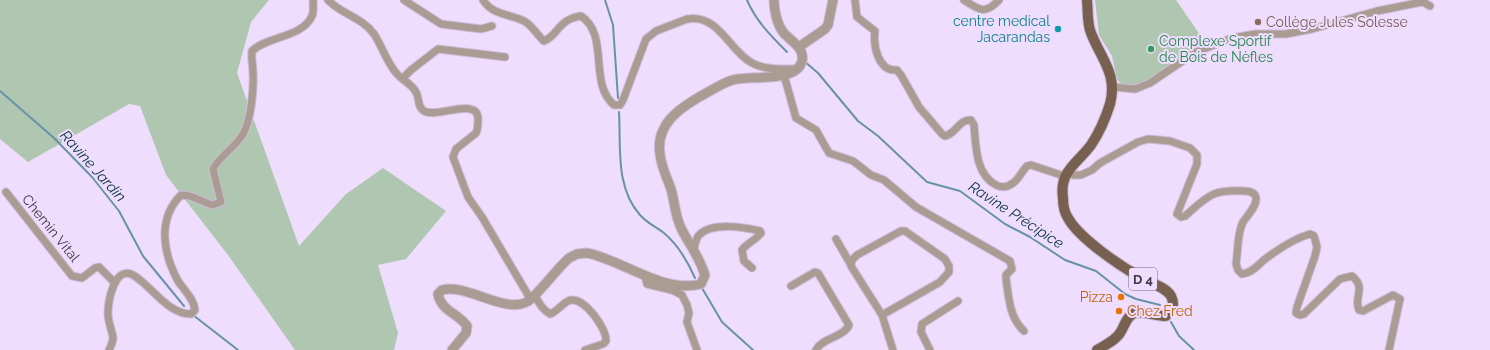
<svg xmlns="http://www.w3.org/2000/svg" width="1490" height="350" viewBox="0 0 1490 350" font-family="Raleway,sans-serif">
  <style>
    .green { fill: #afc6b0 }
    .lines { fill: none; stroke-linecap: round; stroke-linejoin: round }
    .stream { stroke: #6792a7; stroke-width: 2 }
    .minor-casing { stroke: #ccbcd8; stroke-width: 9 }
    .tertiary-casing { stroke: #ccbcd8; stroke-width: 11 }
    .primary-casing { stroke: #ccbcd8; stroke-width: 12 }
    .minor { stroke: #aa9c93; stroke-width: 7 }
    .tertiary { stroke: #aa9c93; stroke-width: 9 }
    .primary { stroke: #786050; stroke-width: 10 }
    .education-dot { fill: #8d6e63; stroke: #efddfd; stroke-width: 1.5 }
    .culture-dot { fill: #0f9aa8; stroke: #efddfd; stroke-width: 1.5 }
    .leisure-dot { fill: #2e9e5b; stroke: #efddfd; stroke-width: 1.5 }
    .food-dot { fill: #e8710a; stroke: #efddfd; stroke-width: 1.5 }
    .labels { text-anchor: middle; dominant-baseline: central; stroke-width: 4; stroke-linejoin: round; paint-order: stroke }
    .shield { fill: #efddfd; stroke: #746a7c; stroke-width: 1 }
    .shield-label { font-size: 13px; font-weight: bold; fill: #3f3844 }
    .culture-label { font-size: 14px; fill: #0d838f; stroke: #efddfd; text-anchor: end }
    .education-label { font-size: 14px; fill: #785e54; stroke: #efddfd; text-anchor: start }
    .leisure-label { font-size: 14px; fill: #27864d; stroke: #efddfd; text-anchor: start }
    .street-label { font-size: 14px; fill: #3f3844; stroke: #efddfd }
    .food-label { font-size: 14px; fill: #c56008; stroke: #efddfd; text-anchor: end }
    .water-label { font-size: 15px; font-style: italic; fill: #0c3444; stroke: #efddfd }
  </style>
  <rect width="100%" height="100%" fill="#efddfd"/>
  <!-- green -->
  <g class="green">
    <path d="M0 0H269L251 22 237 73 299 246 346 194 383 168 446 211 406 259 378 265 398 333 394 350H295L228 255 166 175 140 106 129 104 28 162 0 139Z"/>
    <path d="M1095 0H1176L1205 42 1142 84 1123 86 1117 79 1112 56 1099 35Z"/>
  </g>
  <g class="lines">
    <!-- stream -->
    <g class="stream">
      <path d="M605 0 613 25 618 98"/>
      <path d="M747 0C756 21 771 36 787 52"/>
      <path d="M804 61 818 73 858 121 878 136 927 182 960 191 1005 224 1030 237 1065 260 1096 271 1125 294 1136 299 1160 305"/>
      <path d="M0 91 54 138 92 177 119 211 143 256 184 306"/>
      <path d="M619 112C621 146 615 187 640 215 647 223 656 227 664 233 677 244 688 262 695 278"/>
      <path d="M702 288 722 322 753 350"/>
      <path d="M193 315 238 350"/>
      <path d="M1171 322 1179 336 1194 350"/>
    </g>
    <!-- minor casing -->
    <g class="minor-casing">
      <g id="minor">
        <path d="M328 0C341 14 363 18 374 34 382 46 387 63 397 74 404 82 410 82 416 92 420 99 417 107 424 111 437 119 480 95 478 121 478 125 478 129 476 133L456 149 453 157 468 197 482 217 531 300"/>
        <path d="M404 0 441 24 481 29 492 26"/>
        <path d="M483 0C492 15 510 14 524 21 533 26 537 35 544 41 558 36 558 19 581 16 610 35 588 83 614 105H620L623 100 646 39 656 31 687 19C719 13 730 53 754 64 766 70 784 69 797 69"/>
        <path d="M855 0 857 17 875 31C873 45 878 72 897 70L901 75 919 107 942 134 945 136C956 134 959 119 971 120L974 125C976 145 975 174 996 185 1002 188 1008 187 1013 183 1019 179 1022 171 1027 166L1031 165 1064 176"/>
        <path d="M964 0C979 10 985 15 999 0"/>
        <path d="M784 75 796 118 816 130 829 153 853 161 871 175 884 180 916 207 1010 261 1012 269 1006 275V279C1009 298 1009 317 1024 331"/>
        <path d="M403 78 411 70 438 49 505 57"/>
        <path d="M1113 87 1135 89 1150 83 1196 52 1232 38 1255 34H1286L1312 29 1377 11 1417 3 1423 2 1430 6"/>
        <path d="M1068 171 1073 175H1081L1092 170 1100 163 1138 142 1148 139 1170 141 1190 148 1197 155V164L1177 214 1181 217 1185 216C1208 196 1212 189 1244 191 1249 191 1255 192 1256 198 1257 206 1247 216 1243 222 1237 233 1238 252 1236 264L1238 270 1242 274C1253 273 1259 263 1268 257 1280 248 1296 238 1310 234L1314 236 1317 247 1315 256 1297 307 1296 313 1300 315 1304 314 1340 279 1352 276C1367 288 1353 297 1359 310L1363 311 1393 295 1400 299 1389 350"/>
        <path d="M6 192 72 276 82 278 95 268 99 267 115 283"/>
        <path d="M836 239 851 265"/>
        <path d="M694 249C695 245 696 238 699 235 712 222 744 227 760 231L761 233C756 240 747 243 742 250L744 261 752 268"/>
        <path d="M645 276 647 284 672 290 682 295 687 305 689 313 687 322 697 350"/>
        <path d="M791 286 815 272 818 273 849 325C843 338 823 337 816 350"/>
        <path d="M535 294C538 303 542 309 550 314 558 311 564 301 571 300 585 298 607 329 606 341L603 344 585 350"/>
        <path d="M882 315 940 282 949 272V266L945 259 905 231H901L857 255 852 260 851 266 882 315 893 350"/>
        <path d="M109 350C111 346 113 342 113 338 112 330 108 322 108 314 108 302 114 265 133 275 152 286 167 314 191 314L195 310C194 299 184 290 178 281 163 253 157 219 181 195L190 196 212 205 221 202 213 169C220 155 235 148 243 134 251 120 254 89 253 73 253 65 251 59 252 51 267 36 302 38 312 16 314 12 313 4 313 0"/>
        <path d="M930 350 921 332 922 324 958 301"/>
      </g>
    </g>
    <!-- tertiary casing -->
    <g class="tertiary-casing">
      <g id="tertiary">
        <path d="M799 47 825 29 828 25 833 0"/>
        <path d="M452 350 466 333 467 326C458 313 441 311 438 294L442 290C468 283 510 318 531 299 544 287 555 271 569 258L577 254 587 253C623 260 663 294 701 284L705 275 702 267C697 254 688 242 682 230 675 217 675 203 671 189 667 178 661 166 660 154 655 122 684 105 708 92 716 88 724 82 733 80 750 75 797 83 802 61 805 47 790 41 783 32 777 24 774 10 774 0"/>
      </g>
    </g>
    <!-- primary casing -->
    <g class="primary-casing">
      <path id="primary" d="M1087 0C1088 10 1087 24 1091 33 1101 59 1118 74 1110 104 1106 117 1099 133 1091 145 1077 164 1059 171 1063 198 1063 205 1064 212 1068 218 1079 238 1120 266 1140 277 1149 283 1165 286 1171 296 1172 298 1173 302 1173 304L1166 316C1156 316 1145 311 1135 313 1127 315 1124 327 1120 333 1115 341 1105 345 1097 350"/>
    </g>
    <!-- minor -->
    <use href="#minor" class="minor"/>
    <!-- tertiary -->
    <use href="#tertiary" class="tertiary"/>
    <!-- primary -->
    <use href="#primary" class="primary"/>
  </g>
  <!-- markers -->
  <circle class="education-dot" cx="1258" cy="22" r="4"/>
  <circle class="culture-dot" cx="1058" cy="29" r="4"/>
  <circle class="leisure-dot" cx="1151" cy="49" r="4"/>
  <g class="food-dot">
    <circle cx="1121" cy="297" r="4"/>
    <circle cx="1119" cy="311" r="4"/>
  </g>
  <g class="labels">
    <!-- shield labels -->
    <rect class="shield" x="1129" y="268" width="28" height="22" rx="3"/>
    <g class="shield-label">
      <text x="1143" y="279">D 4</text>
    </g>
    <!-- culture labels -->
    <g class="culture-label">
      <text x="1050" y="21">centre medical<tspan x="1050" dy="16">Jacarandas</tspan></text>
    </g>
    <!-- education labels -->
    <g class="education-label">
      <text x="1266" y="22">Collège Jules Solesse</text>
    </g>
    <!-- leisure labels -->
    <g class="leisure-label">
      <text x="1159" y="41">Complexe Sportif<tspan x="1159" dy="16">de Bois de Nèfles</tspan></text>
    </g>
    <!-- street labels -->
    <g class="street-label">
      <text transform="translate(51 228) rotate(51)">Chemin Vital</text>
    </g>
    <!-- food labels -->
    <g class="food-label">
      <text x="1113" y="297">Pizza</text>
      <text x="1127" y="311" text-anchor="start">Chez Fred</text>
    </g>
    <!-- water labels -->
    <g class="water-label">
      <text transform="translate(93 166) rotate(48)">Ravine Jardin</text>
      <text transform="translate(1016 215) rotate(33)">Ravine Précipice</text>
    </g>
  </g>
</svg>
